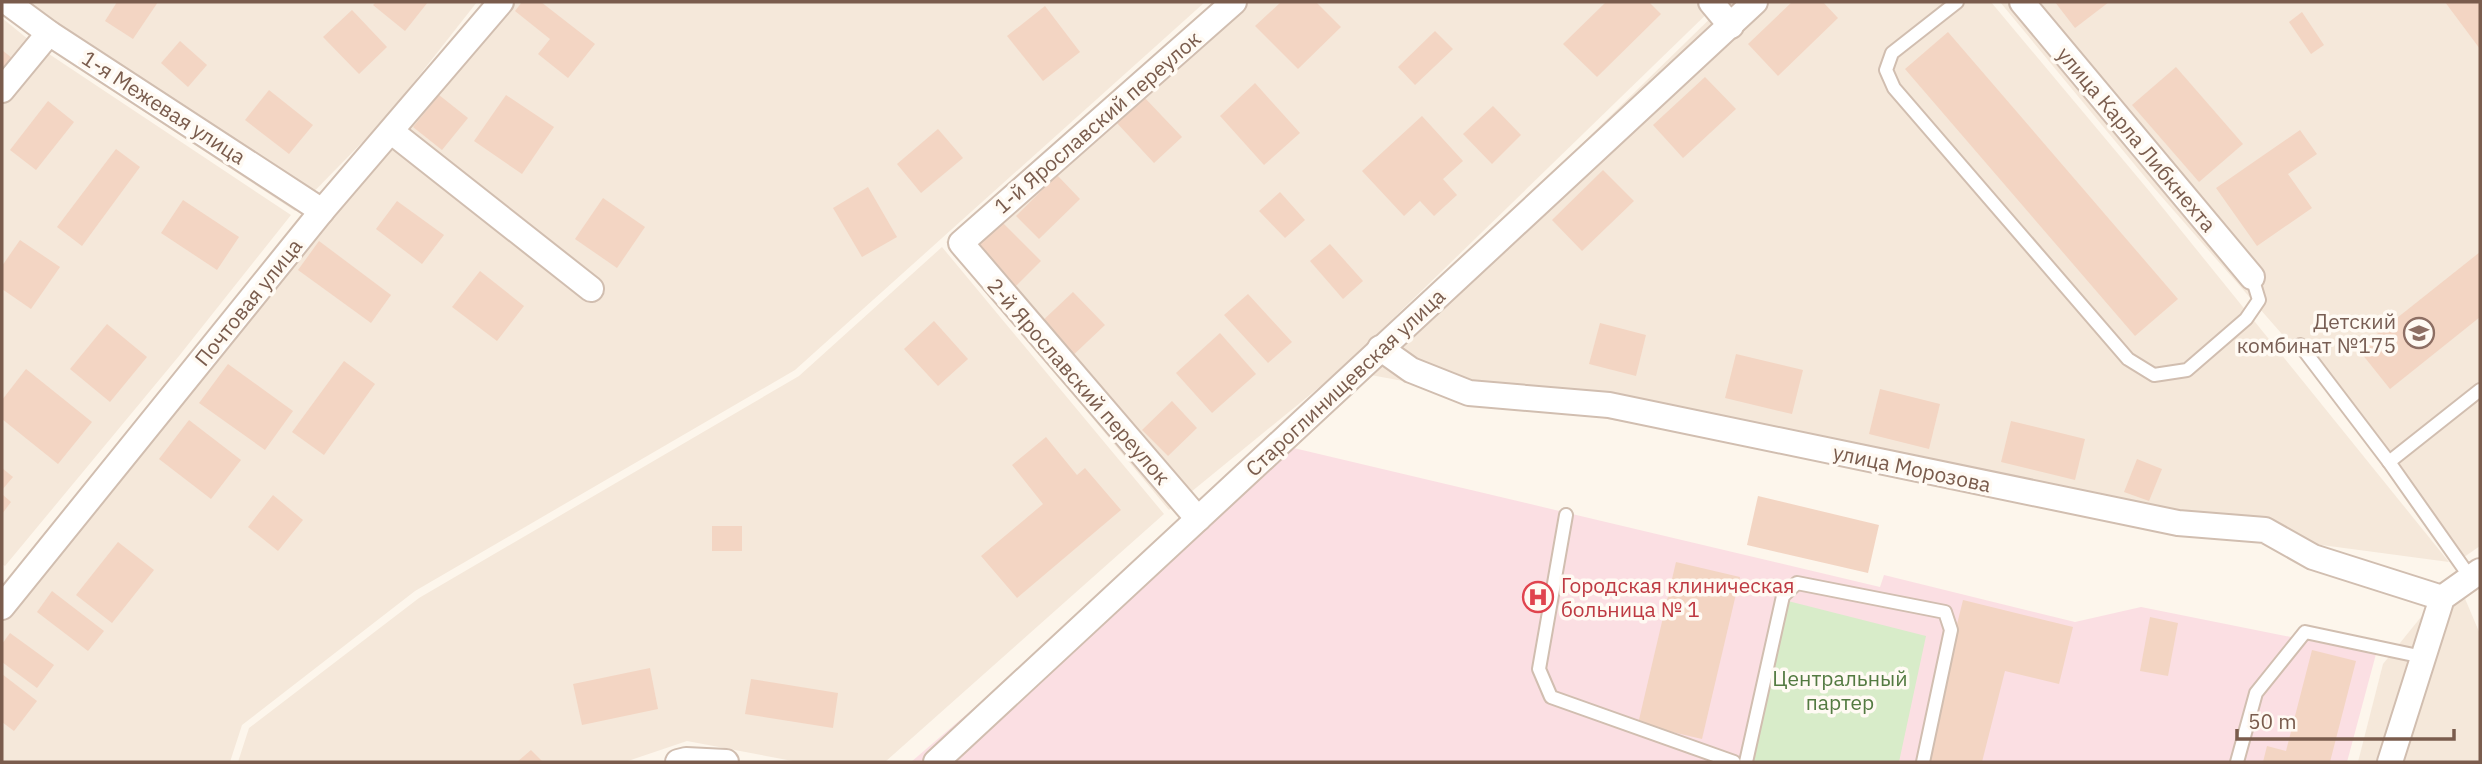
<svg xmlns="http://www.w3.org/2000/svg" width="2482" height="764" viewBox="0 0 2482 764" font-family="'IBM Plex Sans',sans-serif">
  <style>
    .residential { fill: #f5e8da }
    .medical { fill: #fbdfe3 }
    .green { fill: #d8ecc9 }
    .building { fill: #f3d5c3 }
    .lines { fill: none; stroke-linecap: round; stroke-linejoin: round }
    .service-casing { stroke: #d1beb0; stroke-width: 16 }
    .minor-casing { stroke: #d1beb0; stroke-width: 28 }
    .service { stroke: #fff; stroke-width: 12 }
    .minor { stroke: #fff; stroke-width: 24 }
    .labels { text-anchor: middle; dominant-baseline: central; stroke-width: 7; stroke-linejoin: round; paint-order: stroke }
    .street-label { font-size: 21px; fill: #7a5c4d; stroke: #fffaf3 }
    .education-label { font-size: 21px; fill: #785e54; stroke: #fffaf3; text-anchor: end }
    .health-label { font-size: 21px; fill: #be3a42; stroke: #fffaf3; text-anchor: start }
    .park-label { font-size: 21px; fill: #537a41; stroke: #fffaf3 }
  </style>
  <rect width="100%" height="100%" fill="#fdf6ec"/>
  <!-- residential -->
  <g class="residential">
    <path d="M2 2H477L385 119 295 211 37 41 2 12Z"/>
    <path d="M486 2H1205L795 370 415 591 242 725 230 762H2V596L185 358 299 217 391 122Z"/>
    <path d="M1216 2H1719L1339 371 1169 510 946 242Z"/>
    <path d="M1727 2H1991L2150 192 2449 562 2195 528 1349 371Z"/>
    <path d="M2000 2H2480V546L2457 562 2309 365 2154 188Z"/>
    <path d="M2 18 34 44 291 215 179 356 5 566 2 564Z"/>
    <path d="M942 247 1164 514 885 762H798L687 741 625 762H238L249 728 419 598 799 376Z"/>
    <path d="M2455 575 2480 634V762H2358L2383 664Z"/>
  </g>
  <!-- medical -->
  <path class="medical" d="M1281 445 1880 587 1884 575 2075 622 2141 607 2376 654 2347 762H911Z"/>
  <!-- green -->
  <path class="green" d="M1784 600 1926 636 1899 762H1752Z"/>
  <!-- building -->
  <g class="building">
    <path d="M117 2H158L133 39 105 21Z"/>
    <path d="M376 2H428L405 31 373 5Z"/>
    <path d="M522 2H541L595 44 568 78 538 54 550 39 515 11Z"/>
    <path d="M1281 2H1316L1341 27 1298 69 1255 26Z"/>
    <path d="M1606 2H1649L1661 14 1597 77 1563 44Z"/>
    <path d="M1792 2H1823L1838 18 1778 76 1748 44Z"/>
    <path d="M2055 2H2109L2075 28Z"/>
    <path d="M2445 2H2480V49Z"/>
    <path d="M1045 6 1080 52 1043 81 1007 36Z"/>
    <path d="M352 10 387 47 359 74 323 37Z"/>
    <path d="M2302 12 2324 45 2311 54 2289 22Z"/>
    <path d="M1435 31 1453 49 1415 85 1398 67Z"/>
    <path d="M1948 32 2178 299 2135 336 1905 69Z"/>
    <path d="M180 41 207 65 188 87 161 63Z"/>
    <path d="M2 50 12 58 2 71Z"/>
    <path d="M2176 67 2243 144 2199 182 2132 105Z"/>
    <path d="M1705 77 1736 109 1683 158 1653 125Z"/>
    <path d="M1255 83 1300 133 1264 165 1220 116Z"/>
    <path d="M269 90 313 125 289 154 245 120Z"/>
    <path d="M439 95 468 118 442 150 413 127Z"/>
    <path d="M506 95 554 127 522 174 474 141Z"/>
    <path d="M1143 96 1182 137 1154 163 1116 122Z"/>
    <path d="M48 101 74 122 36 170 10 150Z"/>
    <path d="M1493 106 1521 135 1492 164 1463 134Z"/>
    <path d="M1422 116 1463 161 1443 179 1457 195 1434 216 1420 201 1404 216 1362 171Z"/>
    <path d="M938 129 963 158 921 193 897 164Z"/>
    <path d="M2300 130 2317 154 2288 174 2312 208 2257 246 2216 188Z"/>
    <path d="M116 149 140 167 82 246 57 227Z"/>
    <path d="M1603 170 1634 201 1582 251 1552 220Z"/>
    <path d="M1057 175 1080 199 1039 239 1016 216Z"/>
    <path d="M868 187 897 237 862 257 833 208Z"/>
    <path d="M1280 192 1305 220 1285 238 1259 211Z"/>
    <path d="M603 198 645 227 617 268 575 239Z"/>
    <path d="M183 200 239 237 217 270 161 233Z"/>
    <path d="M397 201 444 235 422 264 376 229Z"/>
    <path d="M1002 222 1041 261 1012 290 973 250Z"/>
    <path d="M20 240 60 267 31 309 2 289V266Z"/>
    <path d="M319 241 391 295 371 323 298 270Z"/>
    <path d="M1330 244 1363 281 1343 299 1310 261Z"/>
    <path d="M2480 252V317L2390 389 2358 349Z"/>
    <path d="M480 271 524 306 497 341 452 307Z"/>
    <path d="M1073 292 1105 325 1068 360 1037 326Z"/>
    <path d="M1248 294 1292 342 1268 363 1224 315Z"/>
    <path d="M934 321 968 359 938 386 904 349Z"/>
    <path d="M1600 323 1646 335 1636 376 1589 364Z"/>
    <path d="M107 324 147 357 110 402 70 369Z"/>
    <path d="M1220 333 1256 374 1212 413 1176 373Z"/>
    <path d="M1736 354 1803 370 1792 414 1725 398Z"/>
    <path d="M344 361 375 384 324 455 292 432Z"/>
    <path d="M228 364 293 411 265 450 199 403Z"/>
    <path d="M26 369 92 422 58 464 2 419V400Z"/>
    <path d="M1880 389 1940 404 1929 449 1869 434Z"/>
    <path d="M1172 401 1197 428 1168 456 1142 430Z"/>
    <path d="M189 420 241 460 211 499 159 459Z"/>
    <path d="M2011 421 2085 439 2075 480 2001 462Z"/>
    <path d="M1046 437 1077 475 1085 468 1121 510 1017 598 981 556 1043 504 1012 465Z"/>
    <path d="M2137 459 2162 469 2149 501 2124 492Z"/>
    <path d="M2 468 13 477 2 490Z"/>
    <path d="M2 494 11 502 2 514Z"/>
    <path d="M273 495 303 520 278 551 248 527Z"/>
    <path d="M1758 496 1879 525 1868 573 1747 545Z"/>
    <rect x="712" y="526" width="30" height="25"/>
    <path d="M118 542 154 570 112 623 76 595Z"/>
    <path d="M1676 562 1740 577 1702 739 1638 724Z"/>
    <path d="M52 591 104 631 88 651 37 612Z"/>
    <path d="M1963 600 2073 627 2059 684 2005 671 1982 762H1923Z"/>
    <path d="M2150 617 2178 623 2168 676 2140 671Z"/>
    <path d="M10 633 54 665 37 688 2 662V644Z"/>
    <path d="M2312 650 2356 661 2330 762H2263L2267 746 2286 751Z"/>
    <path d="M650 668 658 709 582 725 573 684Z"/>
    <path d="M2 674 37 701 14 731 2 722Z"/>
    <path d="M751 679 838 693 833 728 745 714Z"/>
    <path d="M531 750 543 762H517Z"/>
  </g>
  <g class="lines">
    <!-- service casing -->
    <g class="service-casing">
      <g id="service">
        <path d="M1957 2 1892 53 1886 70 1894 88 2128 359 2154 375 2187 370 2246 319 2259 300 2252 277"/>
        <path d="M2300 345 2389 462 2470 577"/>
        <path d="M2389 462 2480 390"/>
        <path d="M1566 515 1539 669 1551 697 1734 762"/>
        <path d="M1746 762 1783 596 1797 583 1945 612 1951 630 1923 762"/>
        <path d="M2237 762 2256 693 2305 632 2423 657"/>
      </g>
    </g>
    <!-- minor casing -->
    <g class="minor-casing">
      <g id="minor">
        <path d="M7 2 49 33 322 211"/>
        <path d="M1711 2 1731 26"/>
        <path d="M2022 2 2252 277"/>
        <path d="M2 90 49 33"/>
        <path d="M392 132 591 289"/>
        <path d="M1380 348 1411 370 1469 393 1609 405 2178 523 2265 530 2313 557 2442 598"/>
        <path d="M1198 519 961 243 1234 2"/>
        <path d="M2 607 322 211 501 2"/>
        <path d="M678 762 686 760 726 762"/>
        <path d="M936 762 1755 2"/>
        <path d="M2390 762 2442 598 2480 571"/>
      </g>
    </g>
    <!-- service -->
    <use href="#service" class="service"/>
    <!-- minor -->
    <use href="#minor" class="minor"/>
  </g>
  <!-- icons -->
  <defs>
    <g id="school-ring" transform="scale(1.575)"><circle r="9.5" fill="#fffaf3" stroke="#8d6e63" stroke-width="1.5"/><path d="M0-5L7-2L0 1L-7-2ZM-4 1L0 2.5L4 1V4Q0 6-4 4Z" fill="#8d6e63"/></g>
    <g id="hospital-ring" transform="scale(1.575)"><circle r="9.5" fill="#fffaf3" stroke="#e0444e" stroke-width="1.5"/><path d="M-5-5h3v3.5h4V-5h3V5h-3V1.5h-4V5h-3Z" fill="#e0444e"/></g>
  </defs>
  <g fill-rule="evenodd">
    <use href="#school-ring" x="2419" y="333"/>
    <use href="#hospital-ring" x="1538" y="597"/>
  </g>
  <g class="labels">
    <!-- street labels -->
    <g class="street-label">
      <text transform="translate(164 107) rotate(33)">1-я Межевая улица</text>
      <text transform="translate(1097 122) rotate(-41)">1-й Ярославский переулок</text>
      <text transform="translate(2137 139) rotate(50)">улица Карла Либкнехта</text>
      <text transform="translate(248 302) rotate(-51)">Почтовая улица</text>
      <text transform="translate(1079 381) rotate(49)">2-й Ярославский переулок</text>
      <text transform="translate(1345 382) rotate(-43)">Староглинищевская улица</text>
      <text transform="translate(1912 468) rotate(12)">улица Морозова</text>
    </g>
    <!-- education labels -->
    <g class="education-label">
      <text x="2396" y="321">Детский<tspan x="2396" dy="24">комбинат №175</tspan></text>
    </g>
    <!-- health labels -->
    <g class="health-label">
      <text x="1561" y="585">Городская клиническая<tspan x="1561" dy="24">больница № 1</tspan></text>
    </g>
    <!-- park labels -->
    <g class="park-label">
      <text x="1840" y="678">Центральный<tspan x="1840" dy="24">партер</tspan></text>
    </g>
  </g>
  <!-- border -->
  <rect width="2482" height="764" fill="none" stroke="#7a5c4d" stroke-width="7"/>
  <!-- scale -->
  <path d="M2237 729v10h217v-10" fill="none" stroke="#7a5c4d" stroke-width="3.5"/>
  <text x="2248" y="729" font-size="21" fill="#7a5c4d" stroke="#fffaf3" stroke-width="5" paint-order="stroke">50 m</text>
</svg>
